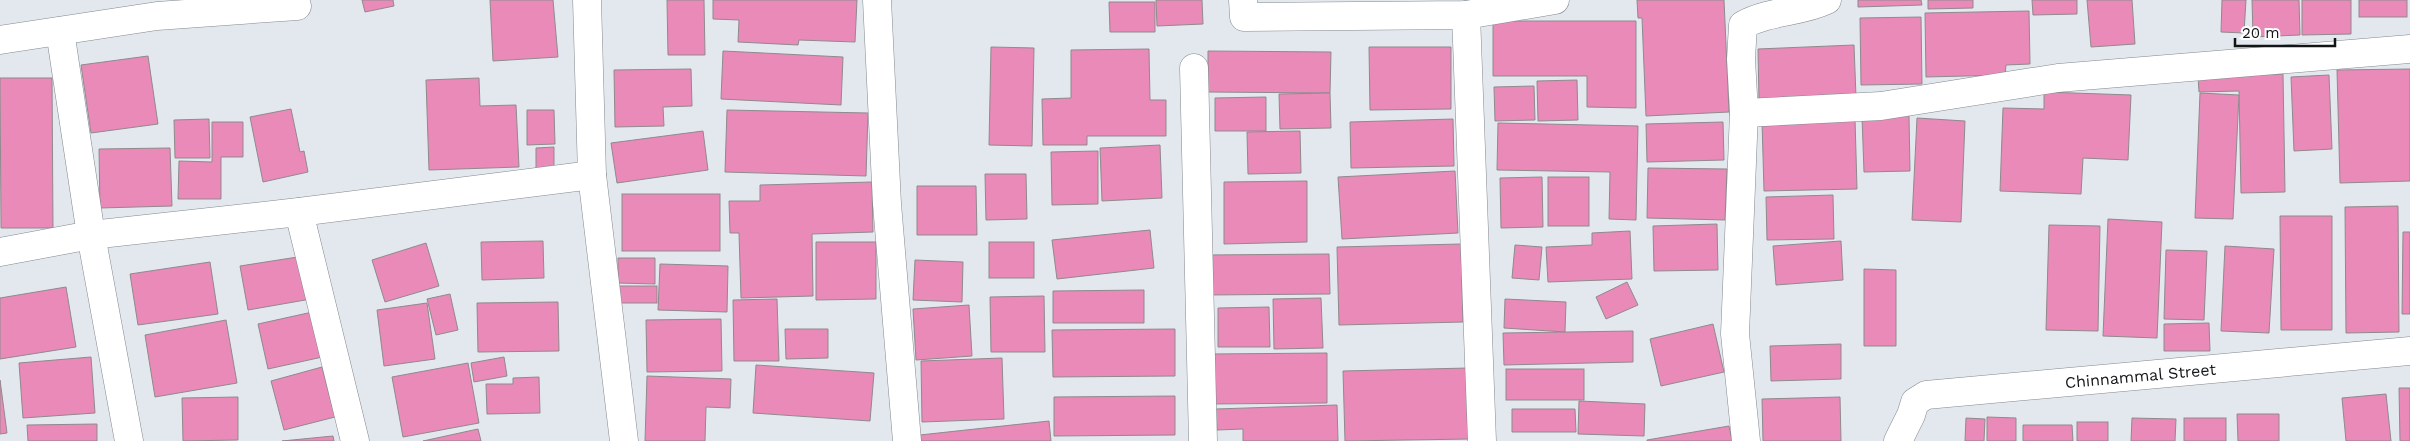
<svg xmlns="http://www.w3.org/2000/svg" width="2410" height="441" viewBox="0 0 2410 441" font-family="'Work Sans',sans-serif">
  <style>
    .building { fill: #e98ab8; stroke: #91898d }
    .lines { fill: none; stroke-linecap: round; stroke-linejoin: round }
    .minor-casing { stroke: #84898f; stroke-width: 29 }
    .minor { stroke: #fff; stroke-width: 28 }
    .labels { text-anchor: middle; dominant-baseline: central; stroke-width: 5; stroke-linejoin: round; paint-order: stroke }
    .street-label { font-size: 16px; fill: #121416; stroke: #fff }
  </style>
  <rect width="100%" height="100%" fill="#e2e8ee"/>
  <!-- building -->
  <g class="building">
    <path d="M362 0H393L394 6 365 12Z"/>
    <path d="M490 0H553L558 57 493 61Z"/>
    <path d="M667 0H704L705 55H668Z"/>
    <path d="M713 0H857L855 42 799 40 798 45 738 42 739 20 713 19Z"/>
    <path d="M1156 0H1202L1203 24 1157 26Z"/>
    <path d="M1637 0H1724L1729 112 1646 116 1642 18H1638Z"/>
    <path d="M1858 0H1921L1922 5 1858 7Z"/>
    <path d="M1928 0H1973V8L1928 9Z"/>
    <path d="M2032 0H2077V14L2033 15Z"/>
    <path d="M2087 0H2132L2135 44 2091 47Z"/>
    <path d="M2222 0H2246L2244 33 2221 32Z"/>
    <path d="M2252 0H2299L2300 35 2253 37Z"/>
    <path d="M2302 0H2351V34L2302 35Z"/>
    <rect x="2359" y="0" width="48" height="17"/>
    <path d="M1109 2H1155V32H1110Z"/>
    <path d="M2029 11 2030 64 2006 65 2005 75 1926 77 1925 13Z"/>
    <path d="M1921 17 1922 84 1861 85 1860 18Z"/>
    <path d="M1493 21H1636V108L1587 107V76H1493Z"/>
    <path d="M1854 45 1856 97 1759 101 1758 49Z"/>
    <path d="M991 47 1034 48 1032 146 989 145Z"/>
    <path d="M1369 47H1451V109L1370 110Z"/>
    <path d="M1149 49 1150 100H1166V136H1087V145H1043L1042 99 1071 98V50Z"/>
    <path d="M723 51 843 57 841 105 721 99Z"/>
    <path d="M1208 51 1331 52 1330 93 1208 92Z"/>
    <path d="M148 56 158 124 91 133 81 65Z"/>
    <path d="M691 69 692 106 663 107 664 126 615 127 614 70Z"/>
    <path d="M2410 69V181L2340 183 2337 70Z"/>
    <path d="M2283 74 2285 192 2241 193 2239 91 2199 92 2198 76Z"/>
    <path d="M2329 75 2332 149 2294 151 2291 77Z"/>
    <path d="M0 78H52L53 228H1Z"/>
    <path d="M479 78 480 106 516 105 519 167 429 170 426 80Z"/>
    <path d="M1577 80 1578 120 1538 121 1537 81Z"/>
    <path d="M1534 86 1535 120 1495 121 1494 87Z"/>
    <path d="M2044 92 2131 95 2128 160 2083 158 2081 194 2000 191 2003 108 2044 109Z"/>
    <path d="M1330 93 1331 128 1280 129 1279 94Z"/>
    <path d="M2200 93 2239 95 2233 219 2195 218Z"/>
    <path d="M1266 97V131H1215V98Z"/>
    <path d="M291 109 300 152 304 151 308 172 263 182 250 117Z"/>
    <path d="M527 110H554L555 144 527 145Z"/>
    <path d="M727 110 868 113 866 176 725 172Z"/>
    <path d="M1909 115 1910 171 1864 172 1862 117Z"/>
    <path d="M1917 118 1965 121 1961 222 1912 220Z"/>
    <path d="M209 119 210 158H175L174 120Z"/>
    <path d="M1453 119 1454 166 1351 168 1350 122Z"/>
    <path d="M1855 119 1857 189 1764 191 1762 121Z"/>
    <path d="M212 122H243V157H221V199H178L179 161 212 162Z"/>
    <path d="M1723 122 1724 160 1647 162 1646 124Z"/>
    <path d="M1498 123 1638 126 1636 220 1609 219 1610 172 1497 170Z"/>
    <path d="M703 131 708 170 617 183 611 143Z"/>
    <path d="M1300 131 1301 173 1248 174 1247 132Z"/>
    <path d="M1160 145 1162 198 1102 201 1100 148Z"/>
    <path d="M554 147V169H536V148Z"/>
    <path d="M170 148 172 206 100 208 99 149Z"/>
    <path d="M1098 151V204L1052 205 1051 152Z"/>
    <path d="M1648 168 1727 169 1725 220 1647 218Z"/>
    <path d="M1455 171 1458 233 1342 239 1338 177Z"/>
    <path d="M985 174H1026L1027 219 986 220Z"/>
    <path d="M1542 177 1543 227 1501 228 1500 178Z"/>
    <rect x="1548" y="177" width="41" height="49"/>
    <path d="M1307 181V242L1224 244V182Z"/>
    <path d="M872 182 873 232 812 234 813 296 741 298 739 233H730L729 201H760V185Z"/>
    <path d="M917 186H976L977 235H917Z"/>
    <rect x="622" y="194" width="98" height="57"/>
    <path d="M1833 195 1834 239 1767 240 1766 197Z"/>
    <path d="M2398 206 2399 332 2346 333 2345 207Z"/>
    <path d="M2280 216H2332V330H2281Z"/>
    <path d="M2108 219 2162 222 2157 338 2103 336Z"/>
    <path d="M1717 224 1718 270 1654 271 1653 226Z"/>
    <path d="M2049 225 2100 226 2098 331 2046 330Z"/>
    <path d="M1150 230 1154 268 1057 279 1052 240Z"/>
    <path d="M1630 231 1632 279 1548 282 1546 247 1592 245V233Z"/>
    <path d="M2403 232H2410V314H2402Z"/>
    <path d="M543 241 544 278 482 280 481 242Z"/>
    <path d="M1841 241 1843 280 1776 285 1773 246Z"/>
    <path d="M816 242H876V299L816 300Z"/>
    <rect x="989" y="242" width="45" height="36"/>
    <path d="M426 243 439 286 385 302 372 260Z"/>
    <path d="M1461 244 1463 322 1339 325 1337 247Z"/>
    <path d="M1515 245 1542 247 1539 280 1512 278Z"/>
    <path d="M2225 246 2274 249 2269 333 2221 331Z"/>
    <path d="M2166 250 2207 251 2204 320 2164 319Z"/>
    <path d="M1329 254 1330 294 1207 295V255Z"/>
    <path d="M304 256 311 299 248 310 240 266Z"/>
    <path d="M618 258H655V284L618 283Z"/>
    <path d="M915 260 963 262 962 302 913 300Z"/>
    <path d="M210 262 218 314 138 325 130 274Z"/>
    <path d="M660 264 728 266 727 312 658 310Z"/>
    <path d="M1864 269 1896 270V346H1864Z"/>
    <path d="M1627 282 1638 305 1606 319 1596 297Z"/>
    <rect x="619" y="286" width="38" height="17"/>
    <path d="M66 287 76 347 0 359V298Z"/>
    <path d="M1144 290V323H1053V291Z"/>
    <path d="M450 294 458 330 436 335 427 299Z"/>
    <path d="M1044 296 1045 352H991L990 297Z"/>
    <path d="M1321 298 1323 348 1274 349 1273 299Z"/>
    <path d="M777 299 779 361H734L733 300Z"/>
    <path d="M1505 299 1566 302 1565 332 1504 328Z"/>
    <path d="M558 302 559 351 478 352 477 303Z"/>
    <path d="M427 303 435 359 384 366 377 310Z"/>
    <path d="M969 305 972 356 916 360 913 309Z"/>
    <path d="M1269 307 1270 347H1218V308Z"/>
    <path d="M317 311 327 356 268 369 258 324Z"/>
    <path d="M721 319 722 371 647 372 646 320Z"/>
    <path d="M226 320 237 383 155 397 145 335Z"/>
    <path d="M2209 323 2210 351H2164V324Z"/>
    <path d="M1713 324 1724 372 1661 386 1650 339Z"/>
    <path d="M785 329H828V358L786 359Z"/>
    <path d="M1175 329V376L1053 377 1052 330Z"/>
    <path d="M1633 331V362L1504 365 1503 333Z"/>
    <path d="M1841 344V379L1771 381 1770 346Z"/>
    <path d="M1327 353V403L1211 404V354Z"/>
    <path d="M91 357 95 413 23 418 19 363Z"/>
    <path d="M504 357 507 376 474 382 471 363Z"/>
    <path d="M1002 358 1004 419 922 422 921 361Z"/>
    <path d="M468 363 479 423 403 437 392 377Z"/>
    <path d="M756 365 874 373 870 421 753 413Z"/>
    <path d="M322 367 335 417 284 430 271 381Z"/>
    <path d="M1468 368 1470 439 1345 441 1343 371Z"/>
    <rect x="1506" y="369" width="78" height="31"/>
    <path d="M647 376 731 379 730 408 706 407 705 441H645Z"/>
    <path d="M539 377 540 413 487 414 486 384H513V378Z"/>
    <path d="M0 380 7 433 0 434Z"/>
    <path d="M2399 388H2410V441H2400Z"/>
    <path d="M2386 394 2391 441H2346L2342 398Z"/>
    <path d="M1175 396V435L1054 436V397Z"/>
    <path d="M238 397V440L183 441 182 398Z"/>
    <path d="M1840 397 1841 441H1763L1762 399Z"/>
    <path d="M1579 401 1645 404 1644 436 1578 434Z"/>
    <path d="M1337 405 1338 441H1243V429L1217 430 1216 409Z"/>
    <path d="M1512 409H1575L1576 432H1512Z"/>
    <path d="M2237 414H2279V441H2238Z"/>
    <path d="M1987 417 2016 418V441H1987Z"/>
    <path d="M1966 418 1985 419 1984 441H1965Z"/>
    <path d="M2132 418 2176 419 2175 441H2131Z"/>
    <rect x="2184" y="418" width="42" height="23"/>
    <path d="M1049 421 1051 441H921L920 435Z"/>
    <rect x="2077" y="422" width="31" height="19"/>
    <path d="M97 424V441H28L27 425Z"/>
    <path d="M2023 425H2072L2073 441H2023Z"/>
    <path d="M1729 426 1732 441H1647V440Z"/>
    <path d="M478 429 481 441H423Z"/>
    <path d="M333 436 334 441H282Z"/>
  </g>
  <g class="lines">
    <!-- minor casing -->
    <g class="minor-casing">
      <g id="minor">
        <path d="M587 0 592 175 624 441"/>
        <path d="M877 0 887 204 907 441"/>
        <path d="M1243 0 1244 17 1466 15 1555 0"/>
        <path d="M1466 15 1482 441"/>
        <path d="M60 31 91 235 129 441"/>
        <path d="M0 40 157 16 297 6"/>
        <path d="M1194 68 1203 441"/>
        <path d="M1744 113 1881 106 2058 78 2410 49"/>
        <path d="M299 212 355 441"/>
        <path d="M0 252 91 235 299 212 592 175"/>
        <path d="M1746 441 1735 334 1744 113 1741 59 1743 25C1771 10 1800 13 1827 0"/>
        <path id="s1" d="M1898 441 1911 415 1915 402 1926 395 2410 351"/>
      </g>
    </g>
    <!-- minor -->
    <use href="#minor" class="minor"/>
  </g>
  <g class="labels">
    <!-- street labels -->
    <g class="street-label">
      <text stroke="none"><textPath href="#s1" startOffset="271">Chinnammal Street</textPath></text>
    </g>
  </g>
  <!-- scale -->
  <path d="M2235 38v8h100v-8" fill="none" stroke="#121416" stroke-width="2.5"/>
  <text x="2242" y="38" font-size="15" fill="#121416" stroke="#ffffff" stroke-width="4" paint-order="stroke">20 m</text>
</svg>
